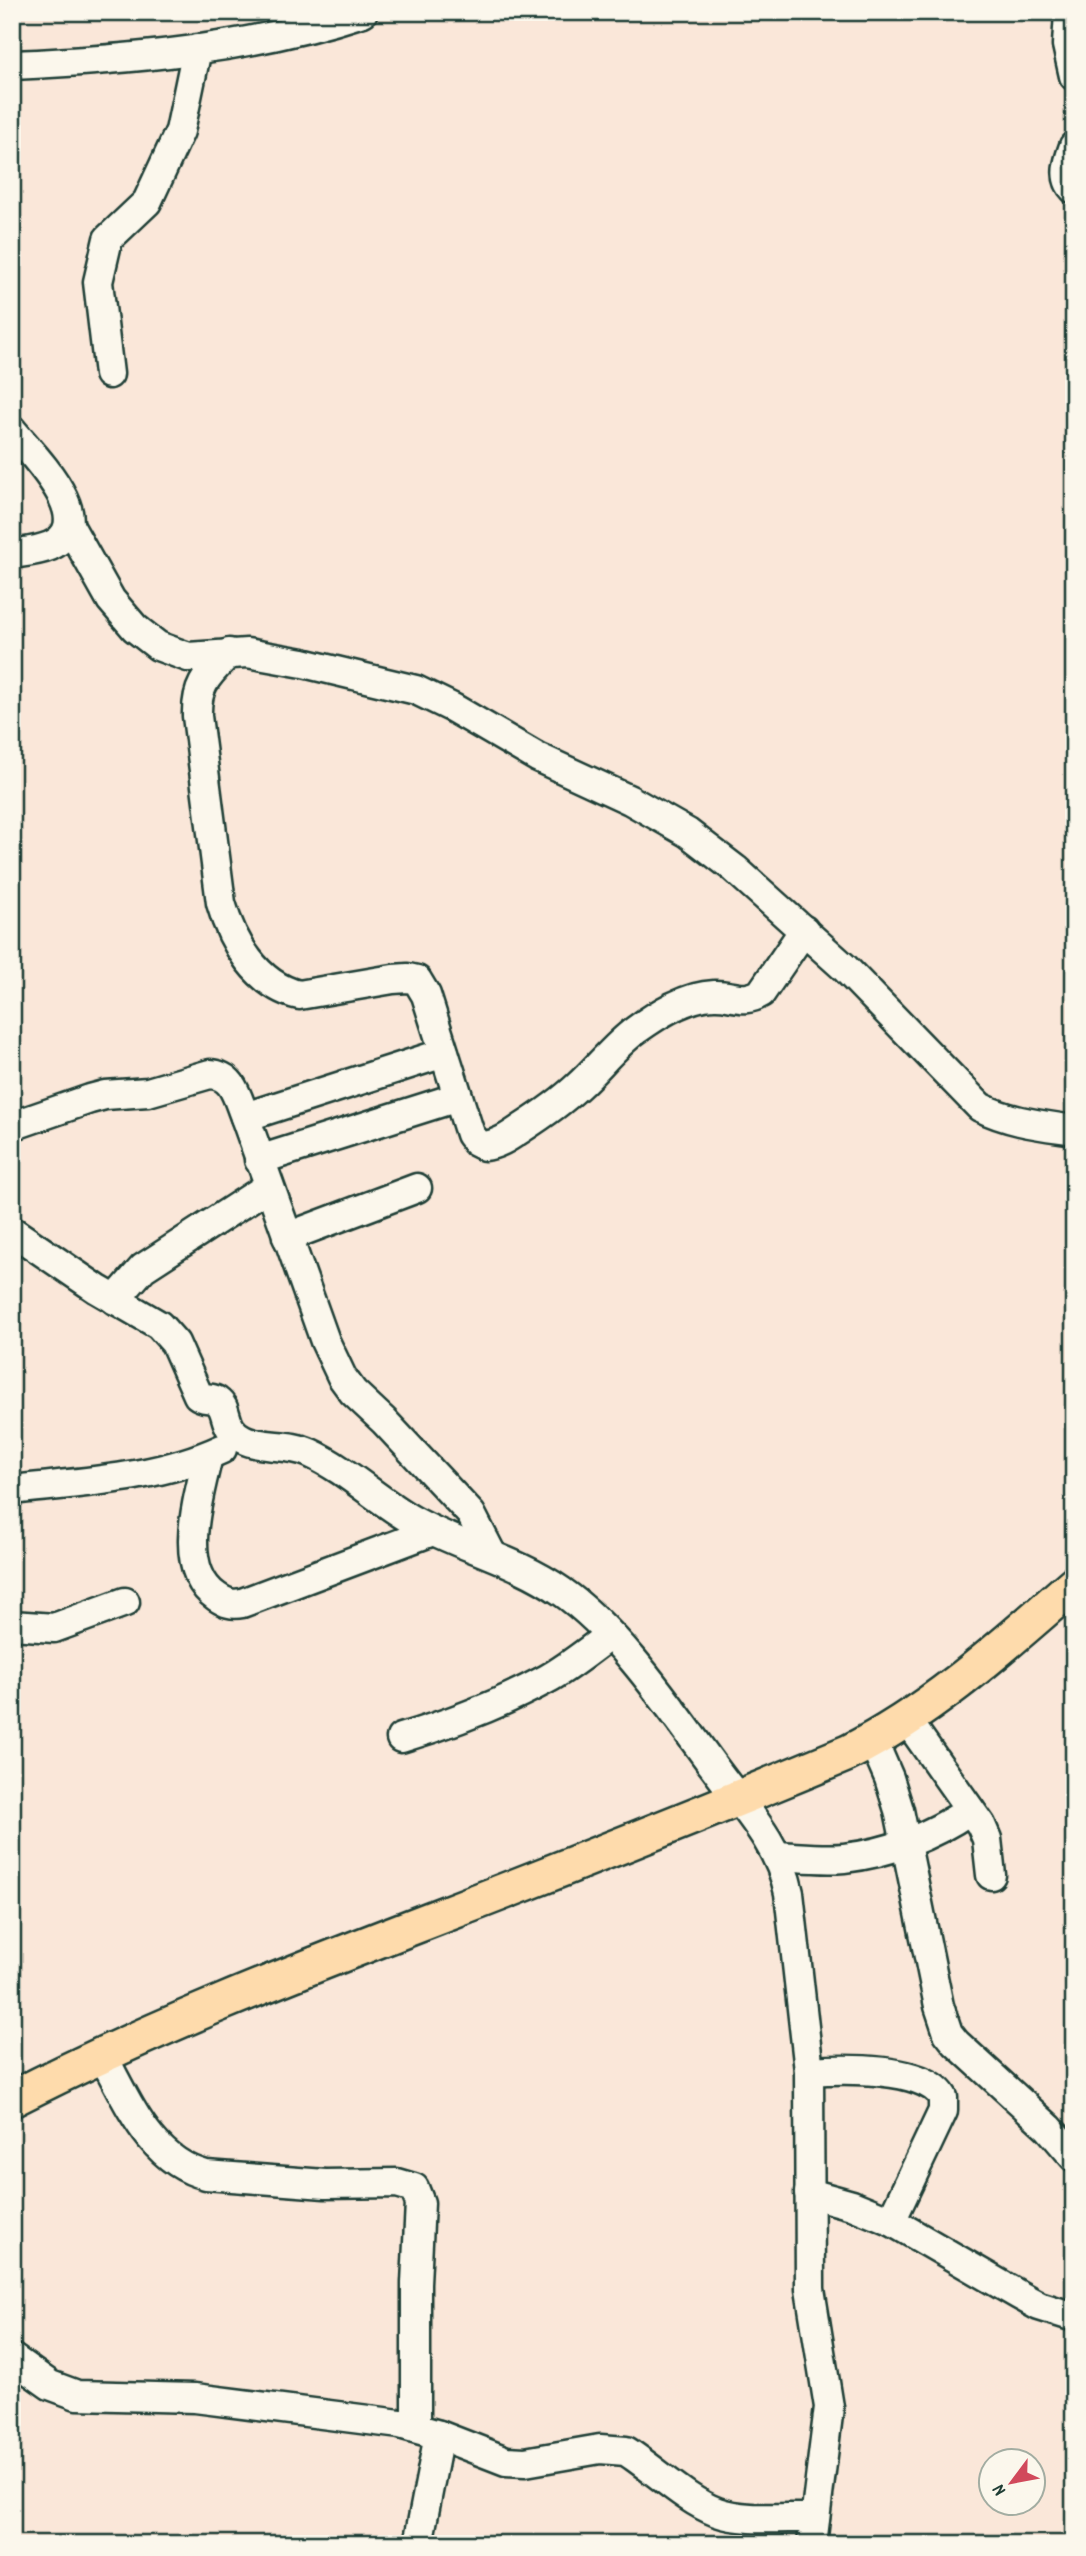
<svg xmlns="http://www.w3.org/2000/svg" width="1086" height="2556" viewBox="0 0 1086 2556" font-family="Dekko,sans-serif">
  <style>
    .lines { fill: none; stroke-linecap: round; stroke-linejoin: round }
    .minor-casing { stroke: #1f3d34; stroke-width: 33 }
    .major-casing { stroke: #1f3d34; stroke-width: 40 }
    .minor { stroke: #fbf7ec; stroke-width: 28 }
    .major { stroke: #fedbac; stroke-width: 35 }
  </style>
  <rect width="100%" height="100%" fill="#fae7d9"/>
  <filter id="ink" filterUnits="userSpaceOnUse"><feTurbulence type="fractalNoise" baseFrequency=".0143" numOctaves="2"/><feDisplacementMap in="SourceGraphic" scale="14" xChannelSelector="R" yChannelSelector="G"/><feConvolveMatrix kernelMatrix="1 2 1 2 8 2 1 2 1" color-interpolation-filters="sRGB"/></filter>
  <g filter="url(#ink)">
    <g class="lines">
      <!-- minor casing -->
      <g class="minor-casing">
        <g id="minor">
          <path d="M1069 12 1067 45 1074 76"/>
          <path d="M12 65C130 60 250 49 363 12"/>
          <path d="M1074 146C1069 160 1062 177 1074 189"/>
          <path d="M109 374 98 282 108 239 147 202 180 131 197 49"/>
          <path d="M12 430C32 455 102 522 50 546 38 551 25 552 12 554"/>
          <path d="M70 527 111 600 135 628 158 646 188 657 247 653 303 663 416 690 453 708 537 757 630 800 688 833 735 869 845 968 980 1107C1010 1122 1041 1125 1074 1130"/>
          <path d="M229 653C208 675 196 684 197 716L221 903C232 942 257 985 299 995L393 979 408 978 417 980 426 995 470 1134 476 1142 484 1146C498 1145 510 1136 522 1128 542 1115 561 1102 578 1086 598 1068 614 1046 636 1030 658 1014 686 996 714 995 732 994 744 1004 761 993L804 930"/>
          <path d="M245 1117 444 1053"/>
          <path d="M12 1126 90 1099 105 1095 148 1092 210 1074C234 1075 237 1098 245 1117L325 1341 342 1377 353 1392 384 1421 471 1514 492 1555"/>
          <path d="M259 1160 458 1097"/>
          <path d="M12 1231 97 1289 159 1325 175 1343 198 1395C204 1400 212 1397 217 1401 230 1410 221 1428 243 1439 263 1449 289 1443 310 1453 347 1470 377 1500 412 1520 460 1547 515 1559 561 1591 620 1632 671 1709 714 1767 743 1807 779 1843 789 1893L809 2071 810 2289 829 2407 812 2544"/>
          <path d="M287 1237 417 1188"/>
          <path d="M115 1300 143 1268 269 1186"/>
          <path d="M208 1456C199 1496 175 1569 217 1597 226 1603 232 1605 242 1603L433 1531"/>
          <path d="M12 1490C82 1482 157 1479 222 1449"/>
          <path d="M12 1625 54 1628 125 1602"/>
          <path d="M907 1720 981 1825 987 1839 991 1875"/>
          <path d="M401 1738C451 1723 501 1704 547 1679 569 1667 589 1650 610 1635"/>
          <path d="M873 1741 889 1778 899 1810 939 2006 948 2033 956 2043 1049 2128 1074 2157"/>
          <path d="M778 1856C799 1857 822 1860 844 1858 889 1853 933 1835 970 1810"/>
          <path d="M102 2055C128 2101 150 2161 206 2175L325 2184 397 2183 414 2188 420 2203 416 2283V2428"/>
          <path d="M809 2071C842 2069 924 2066 943 2097V2111L891 2221"/>
          <path d="M809 2193 852 2205 891 2221 1019 2295 1039 2306 1074 2317"/>
          <path d="M12 2358 50 2385 77 2395 195 2398 400 2424 439 2435 506 2461 525 2462 600 2449 626 2451C654 2469 687 2501 717 2512 744 2522 786 2517 815 2518"/>
          <path d="M418 2544 439 2435"/>
        </g>
      </g>
      <!-- major casing -->
      <g class="major-casing">
        <path id="major" d="M12 2099C148 2029 292 1973 435 1918 573 1865 711 1810 848 1753 933 1710 1003 1646 1074 1584"/>
      </g>
      <!-- minor -->
      <use href="#minor" class="minor"/>
      <!-- major -->
      <use href="#major" class="major"/>
    </g>
  </g>
  <!-- margin -->
  <rect width="1086" height="2556" fill="none" stroke="#fbf7ec" stroke-width="42"/>
  <rect x="21" y="21" width="1044" height="2514" fill="none" stroke="#1f3d34" stroke-width="2.5" filter="url(#ink)"/>
  <!-- north arrow -->
  <g transform="translate(1012 2482) rotate(238)"><circle r="33" fill="#fbf7ec" stroke="#a3ada2" stroke-width="2"/>
  <path d="M0-5L12 26L0 18L-12 26Z" fill="#d1495b"/>
  <text y="-10" font-size="19" font-weight="bold" text-anchor="middle" fill="#1f3d34">N</text>
  </g>
</svg>
